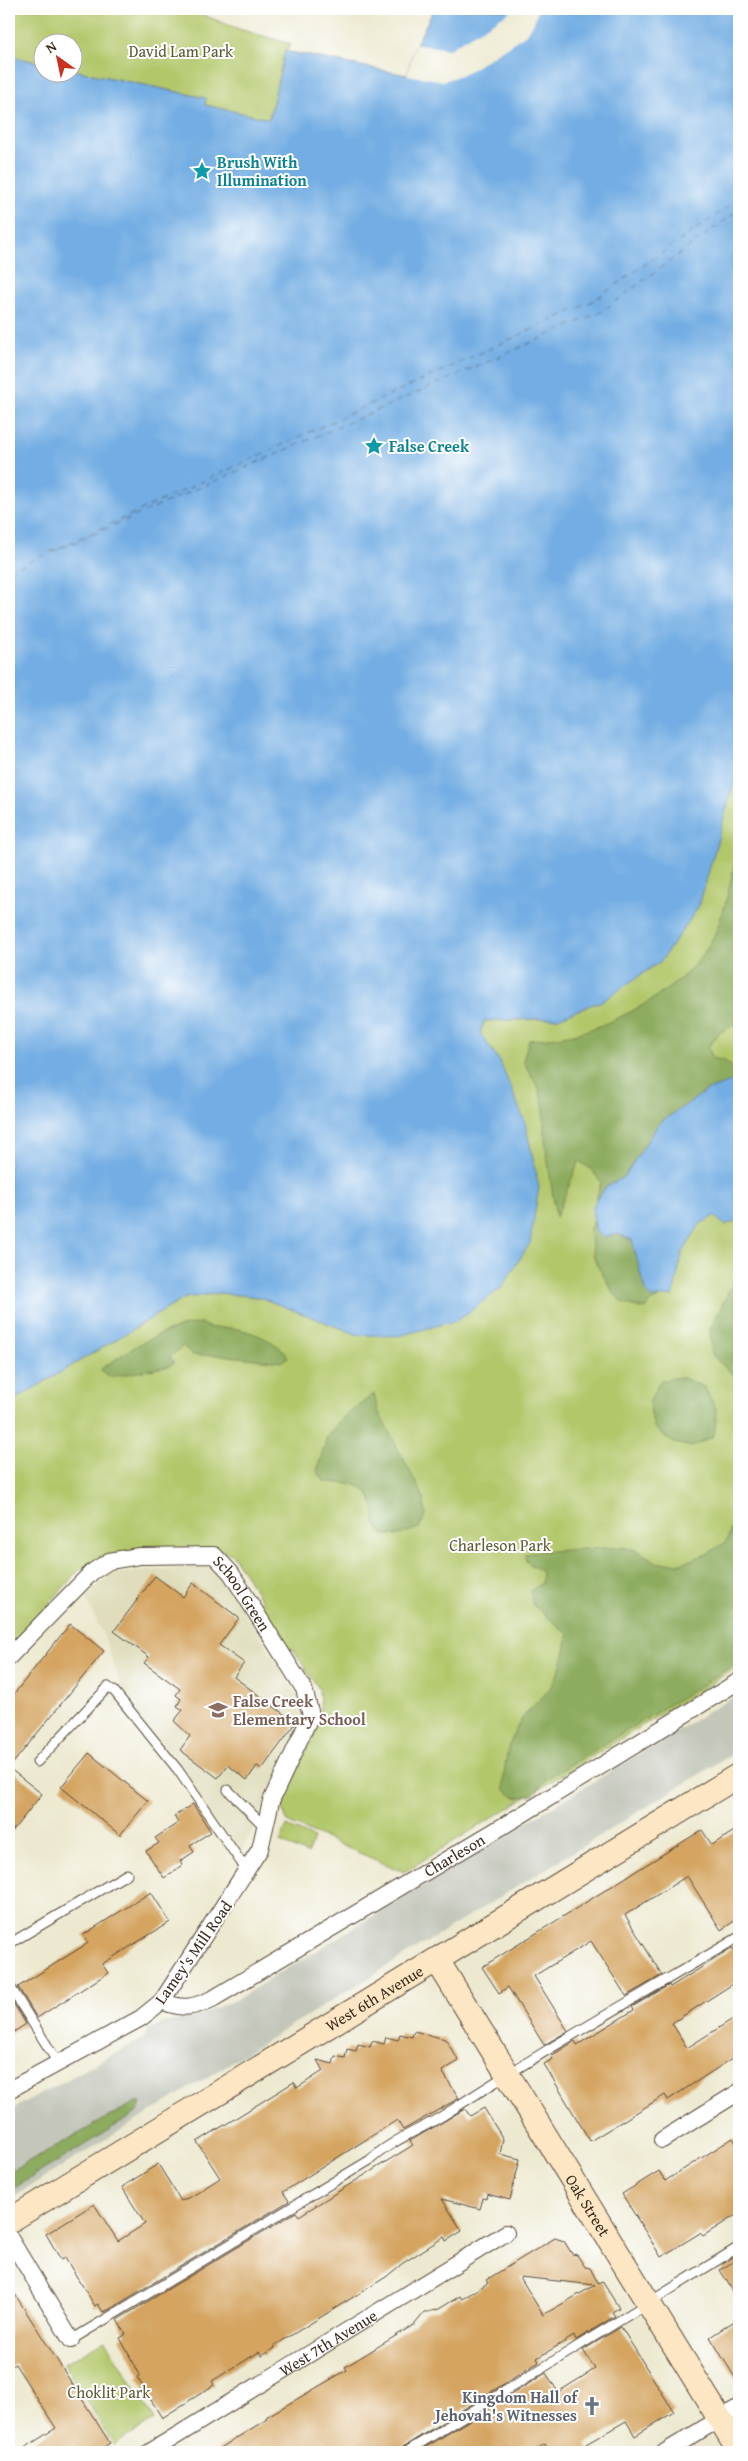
<svg xmlns="http://www.w3.org/2000/svg" width="748" height="2461" viewBox="0 0 748 2461" font-family="'Gentium Book Plus',serif">
  <style>
    .built { fill: #dfddbb }
    .industrial { fill: #c3c6b9 }
    .green { fill: #b2c76b; stroke: #767844 }
    .forest { fill: #8dac5f; stroke: #646b3e }
    .water { fill: #73ade3; stroke: #576c80 }
    .pier { fill: #ede9d0 }
    .lines { fill: none; stroke-linecap: round; stroke-linejoin: round }
    .ferry { stroke: #515e6d; stroke-width: 1; stroke-dasharray: 6 5; stroke-linecap: butt }
    .building { fill: #d4a460; fill-rule: evenodd }
    .lane-casing { stroke: #564739; stroke-width: 11 }
    .street-casing { stroke: #564739; stroke-width: 18 }
    .secondary-casing { stroke: #564739; stroke-width: 26 }
    .lane { stroke: #fff; stroke-width: 9 }
    .street { stroke: #fff; stroke-width: 16 }
    .secondary { stroke: #fce6c4; stroke-width: 24 }
    .labels { text-anchor: middle; dominant-baseline: central; stroke-width: 4; stroke-linejoin: round; paint-order: stroke }
    .park-label { font-size: 16px; fill: #5f5935; stroke: #fff }
    .culture-label { font-size: 16px; font-weight: bold; fill: #0d838f; stroke: #fff; text-anchor: start }
    .street-label { font-size: 16px; fill: #3b2a1e; stroke: #fff }
    .education-label { font-size: 16px; font-weight: bold; fill: #785e54; stroke: #fff; text-anchor: start }
    .worship-label { font-size: 16px; font-weight: bold; fill: #5b616d; stroke: #fff; text-anchor: end }
  </style>
  <rect width="100%" height="100%" fill="#fff"/>
  <filter id="ink" filterUnits="userSpaceOnUse"><feTurbulence type="fractalNoise" baseFrequency=".02" numOctaves="2"/><feDisplacementMap in="SourceGraphic" scale="10" xChannelSelector="R" yChannelSelector="G"/><feConvolveMatrix kernelMatrix="1 2 1 2 8 2 1 2 1" color-interpolation-filters="sRGB"/></filter>
  <filter id="wash" filterUnits="userSpaceOnUse"><feTurbulence type="fractalNoise" baseFrequency=".0096" numOctaves="4" result="noise"/><feDisplacementMap in="SourceGraphic" scale="20" xChannelSelector="R" yChannelSelector="G"/><feGaussianBlur stdDeviation="1.12" result="paint"/><feColorMatrix in="noise" values="0 0 0 0 0 0 0 0 0 0 0 0 0 0 0 0 0 1.4 0 .05"/><feComposite in="paint" operator="in"/></filter>
  <g filter="url(#wash)">
    <rect width="100%" height="100%" fill="#ede9d0"/>
    <!-- built -->
    <path class="built" d="M216 1565 308 1713 238 1860 128 1707 105 1639 85 1596 112 1574Z"/>
    <!-- industrial -->
    <path class="industrial" d="M739 1693V1750L9 2199V2111L144 2038 147 2030 166 2022 195 2017 237 1999Z"/>
    <!-- green -->
    <g class="green">
      <path d="M9 9H188L239 29 291 44 285 51 269 119 204 105 206 98 73 70 72 42H42V63L9 56Z"/>
      <path d="M739 773V1666L404 1872 287 1822 282 1804 321 1719 319 1689 292 1648 288 1650 258 1604 262 1601 232 1554 220 1550 97 1561 78 1571 9 1649V1403L185 1298 219 1293 259 1297 359 1335 500 1062 480 1033 485 1021 558 1018Z"/>
      <path d="M287 1826 314 1838 307 1854 280 1842Z"/>
      <path d="M105 2340 154 2420 114 2445 64 2364Z"/>
    </g>
    <!-- forest -->
    <g class="forest">
      <path d="M735 861 739 863V1022L719 1033 708 1047 712 1058 725 1061 739 1072V1079L708 1090 659 1123 624 1177 606 1187 596 1200 601 1182 592 1170 579 1161 556 1217 544 1134V1108L539 1089 523 1061 529 1040C547 1038 565 1037 582 1032 625 1019 687 985 709 945 723 921 729 889 735 861Z"/>
      <path d="M593 1221 596 1232 618 1234 632 1240 643 1283 652 1298 661 1297 651 1302 646 1309C621 1304 617 1301 605 1278 601 1272 596 1264 594 1257 591 1248 593 1240 589 1231Z"/>
      <path d="M739 1271V1380L712 1355 710 1329Z"/>
      <path d="M201 1323C214 1332 217 1326 230 1328 246 1329 281 1342 288 1357L281 1362 221 1355H193L183 1346 170 1357 174 1362 170 1366 110 1377 101 1371 102 1368C133 1348 163 1327 201 1323Z"/>
      <path d="M680 1377 704 1387 717 1410 714 1436 692 1447 674 1443 654 1428 649 1403 660 1381Z"/>
      <path d="M374 1394 378 1411 423 1496 426 1515 419 1528 399 1535H383L375 1524V1511L368 1492 356 1485 324 1481 317 1471 327 1437 340 1420Z"/>
      <path d="M739 1519V1606L735 1609 739 1616V1662L545 1780 533 1795 516 1798 504 1789C503 1763 509 1737 524 1716 532 1706 543 1698 550 1688 561 1672 565 1652 568 1634L533 1605 530 1591 542 1583V1572L526 1561 525 1555 531 1552 621 1547 637 1550 658 1563H682L707 1554 726 1542 734 1521Z"/>
      <path d="M136 2102H141L138 2112 9 2191V2172Z"/>
    </g>
    <!-- water -->
    <g class="water">
      <path d="M434 9H739V773L735 779 699 906 661 961 604 1000 558 1018 484 1021 480 1033 500 1062 525 1122 539 1187 530 1243 501 1288 458 1320 399 1336 359 1335 259 1297 219 1293 185 1298 9 1403V56L42 63V72H72L73 70 206 98 205 105 269 119 285 51 407 75 414 48Z"/>
      <path d="M739 1079V1220L725 1225 714 1216 700 1224 682 1254 673 1296 652 1298 645 1291 632 1240 618 1234 603 1237 596 1232 592 1210 596 1200 606 1187 624 1177 659 1123 708 1090Z"/>
    </g>
    <!-- pier -->
    <path class="pier" d="M511 9H538L534 22 525 35 466 73 444 81 407 75 415 44 449 49 508 13Z"/>
    <g class="lines">
      <!-- ferry -->
      <g class="ferry">
        <path d="M53 552 601 312 739 210"/>
        <path d="M9 571 593 301 739 199"/>
      </g>
    </g>
    <g id="blocks">
      <!-- building -->
      <g class="building">
        <path d="M155 1576 183 1597 193 1583 239 1618 219 1645 244 1663 234 1677 296 1723 262 1769 257 1766 247 1780 228 1765 218 1778 180 1750 190 1736 174 1721 183 1710 177 1706 181 1699 176 1695 180 1689 144 1663 149 1657 114 1631Z"/>
        <path d="M70 1624 104 1651 9 1768 42 1794 9 1835V1700Z"/>
        <path d="M89 1753 148 1801 120 1835 61 1787Z"/>
        <path d="M193 1804 211 1832 190 1845 194 1852 180 1861 183 1865 164 1878 146 1851 159 1843 155 1838 178 1823 174 1816Z"/>
        <path d="M739 1828V1918L721 1930 687 1876 625 1915 662 1975 626 1996 591 1941 534 1976 568 2031 544 2045 508 1987 499 1993 482 1967 702 1830 712 1845Z"/>
        <path d="M151 1892 170 1922 102 1964 108 1973 37 2018 18 1987 88 1943 83 1935Z"/>
        <path d="M733 1948 739 1959V1980L672 2023 687 2048 739 2015V2054L668 2100 665 2095 590 2141 544 2064 553 2059 551 2056 575 2041 577 2045 634 2010 632 2007 669 1985 670 1987Z"/>
        <path d="M9 1996 26 2024 9 2035Z"/>
        <path d="M414 2031 445 2039 459 2061 442 2071 459 2098 403 2130 397 2120 283 2192 289 2201 110 2309 103 2312 98 2304 95 2306 65 2258 61 2260 46 2234 94 2204 118 2241 145 2224 122 2187 158 2164 181 2201 194 2195 220 2178 197 2142 294 2082 297 2088 323 2071 317 2060 333 2064 335 2056 345 2058 347 2049 356 2051 358 2044 370 2047 372 2041 384 2044 386 2037 398 2040 400 2034 412 2037Z"/>
        <path d="M484 2108 503 2139 500 2154 520 2159 510 2200 487 2194 486 2199 483 2198 480 2209 442 2199 462 2231 446 2241 444 2237 403 2263 386 2277 274 2346 275 2348 262 2356 259 2352 212 2381 214 2385 162 2418 137 2377 140 2375 120 2338 126 2334 117 2320 296 2212 299 2216 413 2145 410 2141 465 2109 470 2116Z"/>
        <path d="M733 2138 739 2148V2213L703 2236 700 2233 661 2257 622 2194 659 2171 665 2181Z"/>
        <path d="M555 2238 564 2241 572 2254 577 2255 585 2267 590 2268 598 2283 602 2281 619 2308 612 2312 615 2316 576 2340 574 2336 537 2358 539 2362 403 2447 400 2452H214L267 2419 266 2417 347 2370 345 2367 415 2324 424 2313 439 2309 460 2296 462 2299 488 2283 486 2280ZM520 2277 595 2285 543 2315Z"/>
        <path d="M739 2258V2301L720 2270Z"/>
        <path d="M9 2285 110 2443 96 2452H18L56 2428 15 2364 9 2368Z"/>
        <path d="M739 2318V2384L710 2337Z"/>
        <path d="M621 2327 674 2412 635 2436 626 2421 586 2444 591 2452H549L545 2444 532 2452H418L546 2373 558 2392 595 2369 583 2350Z"/>
      </g>
    </g>
  </g>
  <g filter="url(#ink)">
    <use href="#blocks" fill-opacity="0" stroke="#564739" stroke-width="1"/>
    <g class="lines">
      <!-- lane casing -->
      <g class="lane-casing">
        <g id="lane">
          <path d="M37 1762 108 1687 114 1691 178 1770 247 1871"/>
          <path d="M228 1790 266 1828"/>
          <path d="M9 1944 127 1874"/>
          <path d="M9 1985 58 2063"/>
          <path d="M71 2340 370 2160C393 2139 421 2130 447 2113 542 2051 641 1995 739 1937"/>
          <path d="M406 2452 739 2247"/>
        </g>
      </g>
      <!-- street casing -->
      <g class="street-casing">
        <g id="street">
          <path id="s1" d="M9 1657 92 1572 109 1561 139 1556 214 1555 231 1573 304 1689 311 1715 271 1801 260 1849 162 2001 141 2018 9 2090"/>
          <path id="s2" d="M162 2001C182 2010 194 2008 214 1998L518 1817 739 1681"/>
          <path d="M662 2140 739 2092"/>
          <path d="M9 2237 71 2340"/>
          <path id="s3" d="M150 2452 506 2233"/>
          <path d="M665 2452 739 2407"/>
        </g>
      </g>
      <!-- secondary casing -->
      <g class="secondary-casing">
        <g id="secondary">
          <path id="s4" d="M437 1960 739 2450"/>
          <path id="s5" d="M9 2221 739 1775"/>
        </g>
      </g>
      <!-- lane -->
      <use href="#lane" class="lane"/>
      <!-- street -->
      <use href="#street" class="street"/>
      <!-- secondary -->
      <use href="#secondary" class="secondary"/>
    </g>
  </g>
  <!-- icons -->
  <defs>
    <g id="sight-bare" transform="scale(1.5)"><path d="M0-6L1.8-2.2L6-1.7L2.9 1.2L3.7 5.4L0 3.3L-3.7 5.4L-2.9 1.2L-6-1.7L-1.8-2.2Z" fill="#0f9aa8" stroke="#fff" stroke-width="2.5" paint-order="stroke"/></g>
    <g id="school-bare" transform="scale(1.5)"><path d="M0-5L7-2L0 1L-7-2ZM-4 1L0 2.5L4 1V4Q0 6-4 4Z" fill="#8d6e63" stroke="#fff" stroke-width="2.5" paint-order="stroke"/></g>
    <g id="church-bare" transform="scale(1.5)"><path d="M-1.2-6h2.4v3.5h3.3v2.4h-3.3V6h-2.4V-.1h-3.3v-2.4h3.3Z" fill="#6b7280" stroke="#fff" stroke-width="2.5" paint-order="stroke"/></g>
  </defs>
  <g fill-rule="evenodd">
    <use href="#sight-bare" x="202" y="171"/>
    <use href="#sight-bare" x="374" y="446"/>
    <use href="#school-bare" x="218" y="1710"/>
    <use href="#church-bare" x="592" y="2406"/>
  </g>
  <g class="labels">
    <!-- park labels -->
    <g class="park-label">
      <text x="181" y="51">David Lam Park</text>
      <text x="500" y="1545">Charleson Park</text>
      <text x="109" y="2392">Choklit Park</text>
    </g>
    <!-- culture labels -->
    <g class="culture-label">
      <text x="217" y="162">Brush With<tspan x="217" dy="18">Illumination</tspan></text>
      <text x="389" y="446">False Creek</text>
    </g>
    <!-- street labels -->
    <g class="street-label">
      <text stroke="none"><textPath href="#s1" startOffset="292">School Green</textPath></text>
      <text stroke="none"><textPath href="#s2" startOffset="334">Charleson</textPath></text>
      <text transform="translate(193 1952) rotate(-55)">Lamey's Mill Road</text>
      <text stroke="none"><textPath href="#s5" startOffset="428">West 6th Avenue</textPath></text>
      <text stroke="none"><textPath href="#s4" startOffset="288">Oak Street</textPath></text>
      <text stroke="none"><textPath href="#s3" startOffset="209">West 7th Avenue</textPath></text>
    </g>
    <!-- education labels -->
    <g class="education-label">
      <text x="233" y="1701">False Creek<tspan x="233" dy="18">Elementary School</tspan></text>
    </g>
    <!-- worship labels -->
    <g class="worship-label">
      <text x="577" y="2397">Kingdom Hall of<tspan x="577" dy="18">Jehovah's Witnesses</tspan></text>
    </g>
  </g>
  <!-- margin -->
  <rect width="748" height="2461" fill="none" stroke="#fff" stroke-width="30"/>
  <!-- north arrow -->
  <g transform="translate(58 58) rotate(327)"><circle r="24" fill="#ffffff" stroke="#b1aaa5"/>
  <path d="M0-4L9 19L0 12L-9 19Z" fill="#c8321e"/>
  <text y="-8" font-size="14" font-weight="bold" text-anchor="middle" fill="#3b2a1e">N</text>
  </g>
</svg>
